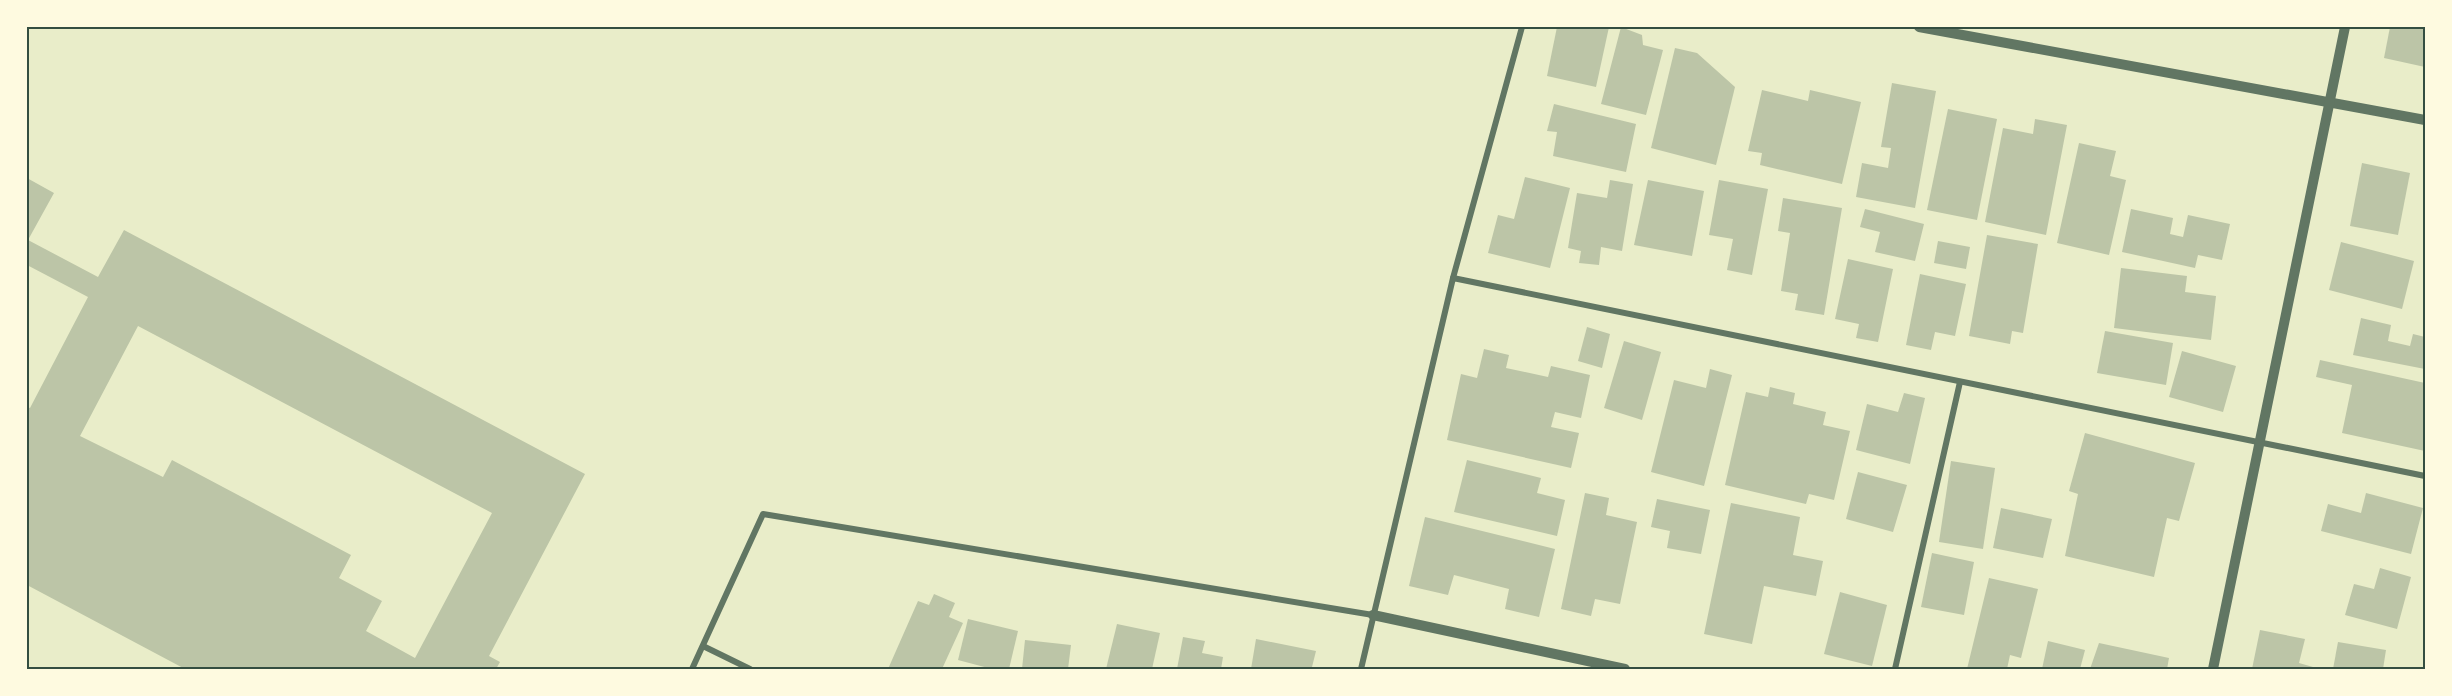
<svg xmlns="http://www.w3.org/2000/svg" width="2452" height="696" viewBox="0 0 2452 696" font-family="'IBM Plex Serif',serif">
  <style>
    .building { fill: #bcc5a7; fill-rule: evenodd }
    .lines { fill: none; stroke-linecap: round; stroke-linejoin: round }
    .minor { stroke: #617663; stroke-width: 6 }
    .tertiary { stroke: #617663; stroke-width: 10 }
    .neatline { fill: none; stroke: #344e41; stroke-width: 2 }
  </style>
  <rect width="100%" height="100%" fill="#e9edc9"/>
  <!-- building -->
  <g class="building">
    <path d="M1557 27H1609L1596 87 1547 76Z"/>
    <path d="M1621 27 1642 35 1643 45 1663 50 1646 115 1601 104Z"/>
    <path d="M2390 27H2425V67L2384 58Z"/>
    <path d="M1675 48 1697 53 1735 87 1716 165 1651 148Z"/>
    <path d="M1892 83 1936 91 1915 208 1856 197 1862 163 1888 168 1891 148 1881 147Z"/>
    <path d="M1762 90 1808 101 1810 90 1861 102 1842 184 1760 165 1762 153 1748 151Z"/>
    <path d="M1554 104 1636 124 1626 172 1553 156 1557 132 1547 131Z"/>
    <path d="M1948 109 1997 119 1977 220 1927 210Z"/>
    <path d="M2035 119 2067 125 2046 235 1985 222 2003 128 2033 134Z"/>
    <path d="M2079 143 2116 151 2110 176 2126 180 2109 255 2057 243Z"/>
    <path d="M2362 163 2410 173 2398 235 2350 226Z"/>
    <path d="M1525 177 1570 188 1550 268 1488 253 1498 215 1514 219Z"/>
    <path d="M27 178 54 193 28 240 98 277 124 230 585 474 489 656 500 662 496 669H185L27 585V407L30 408 88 297 27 265ZM138 326 492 513 415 658 366 631 382 601 339 578 351 555 172 460 163 477 80 436Z"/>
    <path d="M1610 180 1633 184 1622 251 1601 247 1599 265 1579 263 1581 251 1568 248 1577 193 1607 198Z"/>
    <path d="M1648 180 1704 191 1692 256 1634 245Z"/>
    <path d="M1719 180 1768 189 1752 275 1727 270 1733 239 1709 235Z"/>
    <path d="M1783 198 1842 208 1824 315 1795 310 1798 294 1781 291 1790 233 1778 231Z"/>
    <path d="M1865 209 1924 224 1915 261 1875 252 1880 232 1860 227Z"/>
    <path d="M2131 209 2173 218 2170 234 2183 237 2188 215 2230 224 2222 260 2198 255 2195 268 2122 252Z"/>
    <path d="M1987 235 2038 244 2023 333 2012 331 2010 344 1969 336Z"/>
    <path d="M1938 241 1970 247 1966 269 1934 263Z"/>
    <path d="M2341 242 2414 261 2402 309 2329 290Z"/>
    <path d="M1848 259 1893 269 1878 342 1856 338 1859 324 1835 319Z"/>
    <path d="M2121 268 2187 276 2185 292 2216 296 2211 340 2114 328Z"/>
    <path d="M1920 274 1966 284 1955 336 1935 332 1931 350 1906 345Z"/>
    <path d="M2361 318 2391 325 2388 341 2410 346 2413 334 2425 337V369L2353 355Z"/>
    <path d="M1587 327 1610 334 1602 368 1578 361Z"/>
    <path d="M2105 331 2173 343 2166 385 2097 373Z"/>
    <path d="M1624 341 1661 352 1642 420 1604 408Z"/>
    <path d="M1484 349 1509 355 1506 368 1548 377 1551 366 1590 375 1581 418 1555 412 1551 427 1579 433 1571 468 1447 440 1461 374 1477 378Z"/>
    <path d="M2182 351 2236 366 2223 412 2169 397Z"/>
    <path d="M2320 360 2425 383V451L2342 433 2352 385 2316 377Z"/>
    <path d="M1710 369 1732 375 1704 486 1651 472 1674 380 1706 388Z"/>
    <path d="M1770 387 1795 393 1793 404 1826 412 1823 425 1850 431 1834 500 1809 494 1806 504 1725 485 1746 392 1768 397Z"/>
    <path d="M1904 393 1925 398 1910 464 1856 450 1867 404 1898 412Z"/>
    <path d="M2085 433 2195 463 2179 521 2167 518 2154 577 2065 556 2078 494 2069 491Z"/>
    <path d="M1467 460 1541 478 1537 493 1565 500 1557 536 1454 512Z"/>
    <path d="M1951 461 1995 468 1983 549 1939 542Z"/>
    <path d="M1858 472 1907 485 1893 532 1846 519Z"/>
    <path d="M1585 493 1609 498 1606 515 1637 522 1620 604 1595 599 1591 616 1561 609Z"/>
    <path d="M2366 493 2423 508 2411 554 2321 531 2328 504 2361 513Z"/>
    <path d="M1657 499 1710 510 1701 554 1667 548 1670 531 1651 527Z"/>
    <path d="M1731 503 1800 517 1793 555 1823 561 1816 596 1764 586 1752 644 1704 634Z"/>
    <path d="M2001 508 2052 519 2043 558 1993 548Z"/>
    <path d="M1425 517 1555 549 1539 617 1505 609 1509 589 1454 575 1448 595 1409 586Z"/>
    <path d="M1932 553 1974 562 1964 615 1921 607Z"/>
    <path d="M2380 568 2411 577 2397 629 2345 615 2354 584 2374 589Z"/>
    <path d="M1989 578 2038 589 2021 658 2010 655 2007 669H1967Z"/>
    <path d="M1840 592 1887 605 1872 666 1824 654Z"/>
    <path d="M934 594 955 603 949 617 963 623 942 669H888L918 601 929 605Z"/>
    <path d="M968 619 1018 631 1009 669H992L958 660Z"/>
    <path d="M1117 624 1160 633 1152 669H1106Z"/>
    <path d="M2260 630 2305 639 2299 663 2320 669H2252Z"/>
    <path d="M1183 637 1205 641 1202 653 1223 657 1221 669H1177Z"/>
    <path d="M1256 639 1316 651 1312 667 1318 669H1251Z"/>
    <path d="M1025 640 1071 645 1068 669H1022Z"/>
    <path d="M2048 641 2085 650 2080 669H2042Z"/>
    <path d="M2338 642 2386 650 2383 669H2333Z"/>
    <path d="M2099 643 2169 658 2167 669H2090Z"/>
  </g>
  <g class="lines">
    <!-- minor -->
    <g class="minor">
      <path d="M1453 278 1522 27"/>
      <path d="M703 646 750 669"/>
      <path d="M692 669 763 514 1373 615"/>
      <path d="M1361 669 1453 278 2425 476"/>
      <path d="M1895 669 1960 382"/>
    </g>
    <!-- tertiary -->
    <g class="tertiary">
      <path d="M1919 27 2425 120"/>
      <path d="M1373 615 1625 669"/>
      <path d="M2213 669 2345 27"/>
    </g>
  </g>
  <!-- border -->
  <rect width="2452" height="696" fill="none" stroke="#fefae0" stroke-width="57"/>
  <rect x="28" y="28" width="2396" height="640" class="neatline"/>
</svg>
